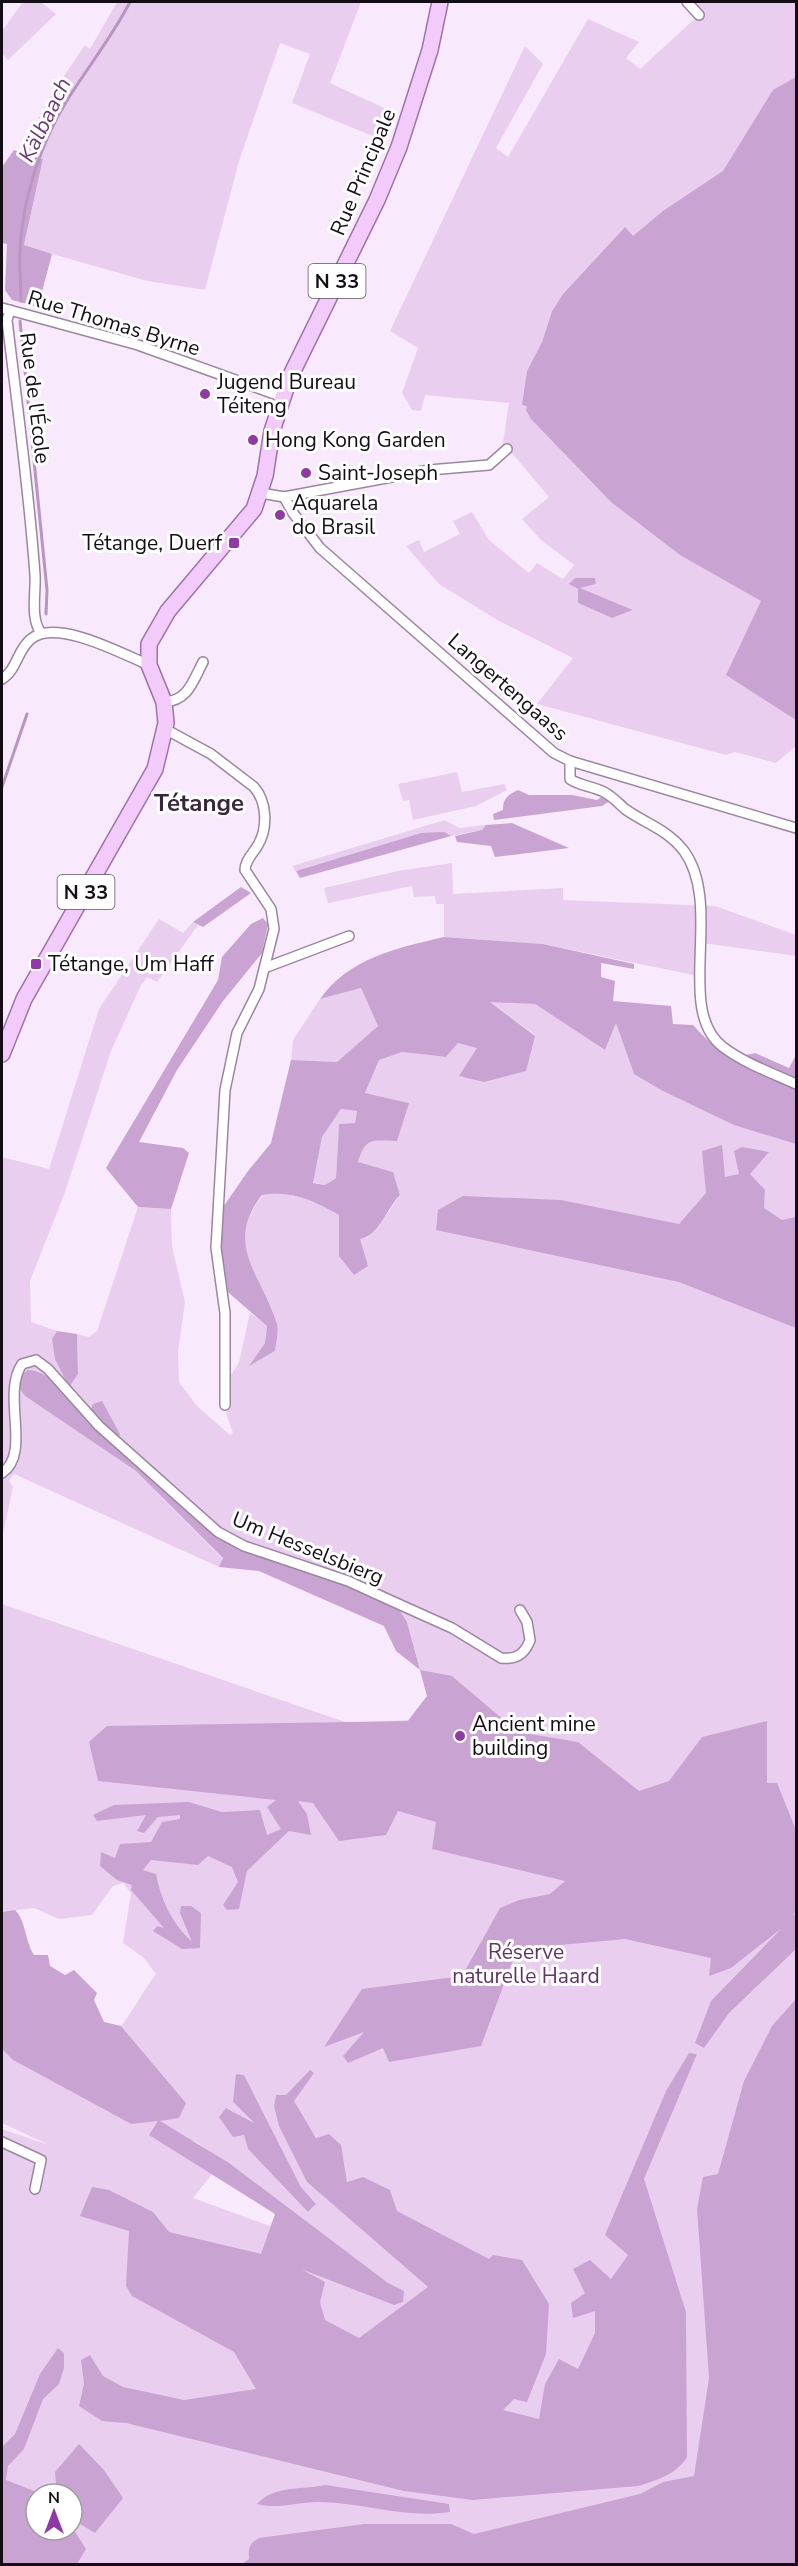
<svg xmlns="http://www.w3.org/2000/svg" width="798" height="2566" viewBox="0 0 798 2566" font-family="'Nunito Sans',sans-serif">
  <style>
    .green { fill: #eacef0; fill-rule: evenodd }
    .forest { fill: #c9a4d2; fill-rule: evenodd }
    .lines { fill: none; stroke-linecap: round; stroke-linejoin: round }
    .stream { stroke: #b995c2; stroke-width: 3 }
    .minor-casing { stroke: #9b86a0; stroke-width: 12 }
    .primary-casing { stroke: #9e72aa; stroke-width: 18 }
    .minor { stroke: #fff; stroke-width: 9 }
    .primary { stroke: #f2cbfb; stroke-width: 15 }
    .poi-dot { fill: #9038a4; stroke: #fff; stroke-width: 2 }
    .labels { text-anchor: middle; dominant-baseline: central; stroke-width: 6; stroke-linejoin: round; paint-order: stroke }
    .shield { fill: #fff; stroke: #5a565c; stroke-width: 1.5 }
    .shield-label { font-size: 20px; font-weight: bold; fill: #140d16 }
    .street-label { font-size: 21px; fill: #140d16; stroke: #fff }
    .poi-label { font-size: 21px; fill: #140d16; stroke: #fff; text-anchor: start }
    .park-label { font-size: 21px; fill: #5f326a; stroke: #fff }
    .water-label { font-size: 22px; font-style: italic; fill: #683973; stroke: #fff }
    .quarter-label { font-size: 24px; font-weight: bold; fill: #38263c; stroke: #fff }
  </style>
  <rect width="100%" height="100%" fill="#f8eafc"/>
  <!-- green -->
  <g class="green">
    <path d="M23 2H41L56 14 8 60 2 53V31Z"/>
    <path d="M117 2H361L330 83 397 114 385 141 292 103 310 54 280 43 239 161 205 290 147 281 24 246 43 159 22 152 49 98 85 45 90 49Z"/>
    <path d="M693 2H796V746L776 763 735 752 726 755 537 704 573 658 499 621 439 584 406 546 419 540 424 552 460 534 453 521 472 512 489 540 529 573 537 563 563 579 574 565 541 540 522 519 549 497 512 453 502 449 509 403 425 395 421 411 412 410 402 393 418 348 390 331 525 46 543 64 496 148 508 157 588 19 639 42 626 58 640 69 701 13ZM624 228 633 237 566 304 546 346 528 405H523L527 371 542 342 552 311 563 294ZM575 578H595L596 584 578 588 633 610 612 618 578 603V589L570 584Z"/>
    <path d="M457 772 462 792 504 784 507 790 476 806 413 820 409 800 403 801 398 784Z"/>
    <path d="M445 820 459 828 486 825 482 830 451 836 421 833 296 871 292 866Z"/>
    <path d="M452 863 453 894 563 888V900L715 906 796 935V956L702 943 698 976 543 944 444 937V904H436L435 896 414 897 412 886 328 903 324 888 398 871Z"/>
    <path d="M159 919 183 933 193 922 198 925 157 982 147 977 141 985 111 1051 65 1192 30 1281 31 1322 57 1331 52 1339 78 1374 77 1334 89 1337 97 1331 138 1207 171 1209 172 1246 185 1302 178 1352 179 1382 197 1406 230 1435 233 1433 227 1416 224 1387 239 1362 250 1313 267 1325 265 1343 250 1365 275 1351C276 1343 279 1331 277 1324 262 1273 222 1247 263 1195 293 1190 314 1201 340 1215L339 1256 359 1239 367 1238 379 1226 400 1195 393 1172 357 1162 363 1145 408 1103 365 1093 379 1060 402 1052 446 1057 458 1043 478 1047 460 1076 535 1035 489 1001 535 1004 605 1050 616 1022 634 1074 796 1086V2564H2V2129L49 2145 2 2123V2049L13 2060 131 2124 186 2103 121 2026C135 2008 143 1991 156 1974L144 1958 123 1943 131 1893 123 1883 113 1886 92 1915 59 1919 34 1908 2 1912V1604L348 1723 408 1720 427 1696 407 1622 218 1532 99 1426 89 1423 51 1379 25 1396 136 1471 223 1559 219 1567 14 1474 9 1481 13 1487 2 1538V1157L49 1169 99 1009ZM244 2075 301 2187 316 2204 309 2211 248 2149 244 2135 227 2108 255 2125 233 2102ZM276 2095H286L415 2275 307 2182 274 2106ZM195 2141 349 2255 193 2198 212 2174 179 2153ZM36 2494H72V2530H36Z"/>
    <path d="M361 988 378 1026 337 1062 291 1060 293 1040 320 999Z"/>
    <path d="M341 1109 357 1111 355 1123 339 1124 336 1178 325 1185 313 1182 322 1137Z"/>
  </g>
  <!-- forest -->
  <g class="forest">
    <path d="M796 77V720L726 675 761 601 680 555 611 502 531 419 526 410 527 406 522 405 527 371 542 342 552 311 563 294 625 227 633 236 663 211 723 171 773 90Z"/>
    <path d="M14 150 43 159 24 245 52 254 38 307 12 300 5 290 7 244 2 243V167Z"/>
    <path d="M575 578H595L596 584 580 588 633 610 612 618 578 603V589L569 584Z"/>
    <path d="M518 790 529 795H572L597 800 607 793 613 799 602 806 494 820 493 814 503 810C503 798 508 795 518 790Z"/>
    <path d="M512 823 569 848 495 857 491 846 457 842 455 836 482 830 486 825Z"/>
    <path d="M444 832 451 836 300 878 296 871 421 833Z"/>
    <path d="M241 887 251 893 203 927 193 922Z"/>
    <path d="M263 918 268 924 262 953 223 1001 177 1070 139 1142 183 1148 189 1153 171 1209 138 1207 106 1168 218 980 222 957 251 924Z"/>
    <path d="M444 937 543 944 634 964V969L601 963V977L615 981 613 1001 671 1006 673 1024 693 1025C712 1045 725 1062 755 1053L789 1068 796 1055V1144L734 1125 661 1090 634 1074 616 1023 605 1050 535 1004 490 1002 535 1036 526 1071 484 1082 459 1076 477 1048 458 1043 446 1057 402 1052 379 1060 365 1093 409 1103 397 1141C372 1141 366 1136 358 1162L393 1172 400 1195C387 1208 379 1236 360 1239L368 1266 354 1275 339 1256V1215C314 1201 293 1190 262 1195 223 1246 262 1274 277 1324 279 1331 276 1343 275 1351L249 1366 265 1343 267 1326 222 1287 217 1216 248 1171 271 1143 291 1060 337 1062 378 1026 361 988 320 999C349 958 397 948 444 937ZM341 1109 357 1111 355 1123 339 1124 336 1178 325 1185 313 1183 322 1137Z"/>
    <path d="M722 1145 725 1177 739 1174 734 1151 742 1147 769 1152 750 1174 765 1190 764 1208 782 1220 796 1217V1328L679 1282 436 1230 438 1210 463 1196 561 1200 679 1224 706 1193 702 1151Z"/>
    <path d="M57 1331 77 1334 78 1374 69 1387 55 1359 52 1339Z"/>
    <path d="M28 1370C54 1371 73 1404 89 1423L98 1426 90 1411 93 1404 102 1401 120 1434 117 1442 218 1532 394 1602 407 1622 420 1670 452 1676 518 1732 578 1742 639 1791 669 1781 702 1737 767 1721V1783H777L796 1830V1911L793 1916 796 1913V1949L729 2013 704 2048 695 2043 711 2001 782 1928 731 1968 709 1976 711 1958 625 1939 517 1949 481 2046 389 2062 383 2048 348 2063 343 2056 364 2032 324 2047 362 1989 462 1976 500 1908 519 1900 550 1894 565 1881 432 1849 436 1822 398 1811 386 1835 339 1841 313 1803 298 1801 307 1814 311 1835 289 1831 247 1871 239 1909 227 1910 223 1905 238 1882 232 1867 208 1856 198 1865 151 1860 143 1870 156 1874C161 1901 172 1923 192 1942L180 1913 181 1906H191L201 1913 200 1948 182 1949 153 1931 157 1926 164 1928 131 1890 132 1885 117 1880 100 1866 101 1852 115 1858 120 1844 151 1842 162 1822 180 1819V1815L158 1817 144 1833 137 1831 146 1815 97 1821 93 1815 114 1805 189 1802 222 1812 260 1810 267 1835 281 1829 267 1807 276 1800 98 1781 89 1742 107 1726 408 1721 427 1696 420 1670 396 1651 384 1626 259 1571 219 1567 223 1558 136 1471 25 1396 18 1386 21 1375Z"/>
    <path d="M15 1910C26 1921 25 1941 34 1955H48L50 1966 65 1975 74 1970 97 1993 94 2000 104 2022 121 2026 186 2103 179 2118 160 2121 229 2163 388 2283 404 2291 403 2302 394 2305 301 2269 325 2282 320 2302 325 2320 359 2338 428 2287 307 2182 279 2126 274 2106 276 2095H286L310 2070 314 2073 294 2101 316 2138 329 2134 341 2145 347 2182 363 2177 390 2190 397 2211 489 2259 493 2255 522 2260 549 2304 546 2354 527 2402 514 2399 503 2410 539 2419 545 2384 559 2359 578 2369 595 2333V2311L573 2318 571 2303 585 2293 573 2269 590 2260 611 2279 628 2255 605 2235 666 2091 689 2053 697 2054 644 2179 686 2312 687 2457C676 2475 657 2480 638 2486L473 2500 404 2491 126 2423 102 2421 79 2406 84 2384 81 2360 90 2355 103 2376 123 2387 184 2400 256 2389 234 2352 132 2296 126 2286 129 2231 80 2216 92 2187 109 2190 153 2212 169 2232 261 2254 275 2214 149 2135 158 2121 131 2124 13 2060 2 2049V1912Z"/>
    <path d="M796 1999V2564H242L249 2559C248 2548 250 2543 259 2538L364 2524H451L474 2534 640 2494 663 2482 694 2476 709 2378 697 2209 703 2177 718 2174 744 2081 772 2026Z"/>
    <path d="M236 2074 244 2075 301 2187 316 2204 308 2212 248 2149 244 2135 233 2137 219 2117 226 2108 254 2123 233 2102Z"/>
    <path d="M58 2348 64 2353V2368L59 2384 43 2399 24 2449 8 2466 6 2480 42 2494H36V2530H72V2527L86 2549 77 2564H2V2447L15 2434 40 2374Z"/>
    <path d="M79 2444 104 2470 123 2498 95 2533 72 2519V2494H57L55 2472Z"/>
    <path d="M325 2485 449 2504 450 2512C406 2519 365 2503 321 2502 300 2501 278 2510 257 2504 274 2485 302 2490 325 2485Z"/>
  </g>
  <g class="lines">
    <!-- stream -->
    <g class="stream">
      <path d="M21 301C21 285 19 267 20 251 22 201 40 145 66 102 87 68 112 37 130 2"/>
      <path d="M20 321 47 590 46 614"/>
      <path d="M2 787 27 714"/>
    </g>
    <!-- minor casing -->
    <g class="minor-casing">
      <g id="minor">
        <path d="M687 2 699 15"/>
        <path d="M2 308 138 345 283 397"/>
        <path d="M10 310 7 320C17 405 29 490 35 575 36 594 30 618 41 633"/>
        <path d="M261 493 284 497 429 470 489 465 507 449"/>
        <path d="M284 497 293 513 320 548 554 753 570 761 796 828"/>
        <path d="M2 679C17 670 17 650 31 639 57 618 122 654 149 665"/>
        <path d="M164 702C188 701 193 681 203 662"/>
        <path d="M165 729 211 754 254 787C267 802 268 828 258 845 253 854 245 860 245 870L271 909 274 929 259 989 237 1033 225 1090 216 1248 225 1313V1405"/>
        <path d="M570 761V779C580 786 592 786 604 792 612 796 618 803 625 809 646 824 667 829 684 851 724 906 674 1010 723 1047 744 1063 772 1073 796 1084"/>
        <path d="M267 967 349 936"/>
        <path d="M2 1473C32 1453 1 1395 22 1364L36 1360 48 1369 99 1426 218 1532 244 1546 348 1581 394 1602 452 1628 501 1658C516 1660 525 1654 530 1640L527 1622 520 1610"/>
        <path d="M2 2142 41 2160 35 2189"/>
      </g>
    </g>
    <!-- primary casing -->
    <g class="primary-casing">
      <path id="primary" d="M2 1054 24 999 155 769 166 723 164 702 149 665V644L168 611 254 509 265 476 272 431 289 379 377 200 399 147 430 50 440 2"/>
    </g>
    <!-- minor -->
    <use href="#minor" class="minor"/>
    <!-- primary -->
    <use href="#primary" class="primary"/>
  </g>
  <!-- markers -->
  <g class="poi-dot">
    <circle cx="205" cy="394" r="6"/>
    <circle cx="253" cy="440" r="6"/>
    <circle cx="306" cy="473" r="6"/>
    <circle cx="280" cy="515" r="6"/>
    <rect x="228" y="537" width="12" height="12" rx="3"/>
    <rect x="30" y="958" width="12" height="12" rx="3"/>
    <circle cx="460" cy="1736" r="6"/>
  </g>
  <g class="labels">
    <!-- shield labels -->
    <g class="shield">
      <rect x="308.5" y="264" width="57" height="34" rx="4.5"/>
      <rect x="57.5" y="875" width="57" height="34" rx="4.5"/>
    </g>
    <g class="shield-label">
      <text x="337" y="281">N 33</text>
      <text x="86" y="892">N 33</text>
    </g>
    <!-- street labels -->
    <g class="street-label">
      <text transform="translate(363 172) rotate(-67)">Rue Principale</text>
      <text transform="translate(114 323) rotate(17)">Rue Thomas Byrne</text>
      <text transform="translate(35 398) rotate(83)">Rue de l'École</text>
      <text transform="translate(508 687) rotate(41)">Langertengaass</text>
      <text transform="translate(308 1548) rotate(22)">Um Hesselsbierg</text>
    </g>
    <!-- poi labels -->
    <g class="poi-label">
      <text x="217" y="382">Jugend Bureau<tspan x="217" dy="24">Téiteng</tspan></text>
      <text x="265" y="440">Hong Kong Garden</text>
      <text x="318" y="473">Saint-Joseph</text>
      <text x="292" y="503">Aquarela<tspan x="292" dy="24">do Brasil</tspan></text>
      <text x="222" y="543" text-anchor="end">Tétange, Duerf</text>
      <text x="48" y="964">Tétange, Um Haff</text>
      <text x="472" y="1724">Ancient mine<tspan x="472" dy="24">building</tspan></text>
    </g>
    <!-- park labels -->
    <g class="park-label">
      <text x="526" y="1952">Réserve<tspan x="526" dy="24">naturelle Haard</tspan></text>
    </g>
    <!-- water labels -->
    <g class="water-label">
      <text transform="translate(45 120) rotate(-64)">Kälbaach</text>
    </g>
    <!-- quarter labels -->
    <g class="quarter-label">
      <text x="199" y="803">Tétange</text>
    </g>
  </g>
  <!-- border -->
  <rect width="798" height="2566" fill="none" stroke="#140d16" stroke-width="6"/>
  <!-- north arrow -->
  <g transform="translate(54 2512)"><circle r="28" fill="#ffffff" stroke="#a19ea2" stroke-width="1.5"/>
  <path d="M0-4.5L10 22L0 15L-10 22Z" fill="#9038a4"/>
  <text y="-9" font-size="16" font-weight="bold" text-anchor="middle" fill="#140d16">N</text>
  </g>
</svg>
